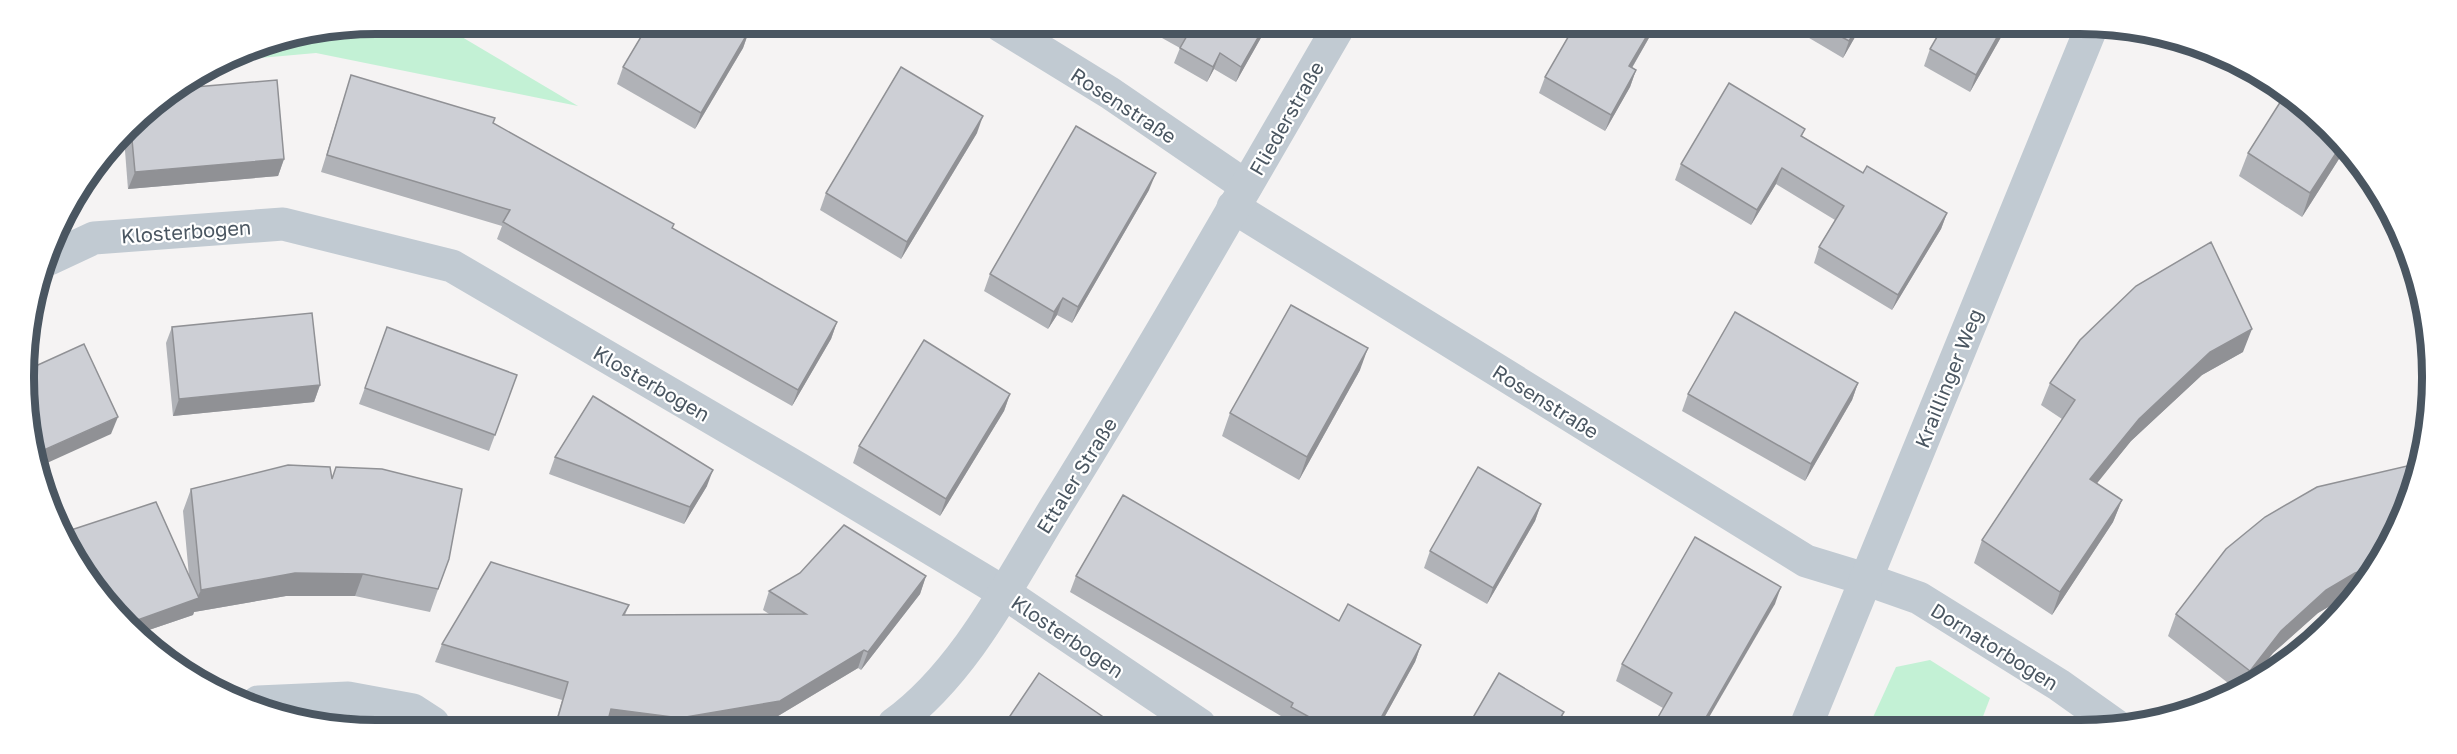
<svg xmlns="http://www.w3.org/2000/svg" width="2457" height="754" viewBox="0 0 2457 754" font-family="'Golos Text',sans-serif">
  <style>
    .green { fill: #c3f1d5 }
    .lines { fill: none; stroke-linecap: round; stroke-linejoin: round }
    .street { stroke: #c1cad2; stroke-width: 33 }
    .wall { fill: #b0b2b7 }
    .shaded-wall { fill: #909195 }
    .building { fill: #cdcfd5; stroke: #909195; stroke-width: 1.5 }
    .labels { text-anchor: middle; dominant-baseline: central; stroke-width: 4.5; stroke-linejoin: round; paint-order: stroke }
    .street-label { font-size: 20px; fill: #4a5661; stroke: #fff }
    .rim { fill: none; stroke: #4a5661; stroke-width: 8 }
  </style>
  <rect width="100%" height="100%" fill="#f5f3f3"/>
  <!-- green -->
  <g class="green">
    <path d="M377 24H440L578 106 316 53 225 61 242 51Z"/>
    <path d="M1930 660 1990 698 1979 727 1869 726 1896 667Z"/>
  </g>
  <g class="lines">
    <!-- street -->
    <g class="street">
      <path d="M1001 26 1110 93 1246 186"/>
      <path d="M1233 207 1806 561 1865 579 1919 598 2059 685 2118 727"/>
      <path d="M49 259 94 238 283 224 452 266 799 469 1003 592 1200 725"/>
      <path d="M258 702 348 698 413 710 433 723"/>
      <path d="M894 724C965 673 1010 581 1055 508 1153 350 1245 188 1338 28"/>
      <path d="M1806 726 2090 31"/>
    </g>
  </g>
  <!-- wall -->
  <g class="wall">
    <path d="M1166 27H1267L1236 82 1214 69 1207 82 1174 63 1180 48 1162 38Z"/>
    <path d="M1654 29 1632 68 1636 70 1630 87 1605 131 1539 93 1545 77 1579 37Z"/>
    <path d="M1794 29 1859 30 1843 58Z"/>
    <path d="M1941 30H2005L1970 92 1924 66 1930 49Z"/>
    <path d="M749 31 743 48 695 129 617 84 623 67Z"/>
    <path d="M351 75 493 123 672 228 837 322 831 339 792 406 497 239 502 226 321 172Z"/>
    <path d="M144 112 284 159 278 176 128 189 124 138Z"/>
    <path d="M1805 129 1802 136 1863 173 1947 213 1941 229 1892 310 1814 263 1819 247 1835 220 1776 184 1751 225 1675 180 1681 164Z"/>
    <path d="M977 133 901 259 820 210 826 193Z"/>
    <path d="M2344 151 2302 217 2239 176 2248 153Z"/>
    <path d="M1149 190 1072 323 1057 315 1048 329 984 291 990 274Z"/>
    <path d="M172 327 320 385 314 402 173 416 166 343Z"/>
    <path d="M387 327 517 375 489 451 359 404Z"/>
    <path d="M2243 352 2202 375 2131 441 2096 483 2122 500 2113 522 2052 615 1974 563 1982 540 2062 419 2041 405 2050 383Z"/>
    <path d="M1360 370 1299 480 1222 436 1230 413Z"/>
    <path d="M1858 383 1852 400 1805 481 1682 411 1688 394Z"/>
    <path d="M1010 394 1004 411 940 516 853 463 859 446Z"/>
    <path d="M555 457 707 486 684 524 549 474Z"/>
    <path d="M332 479 449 559 430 612 355 596H286L194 612 193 615 143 632 84 573 189 576 183 511 191 489Z"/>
    <path d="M1541 504 1535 521 1487 604 1424 568 1430 551Z"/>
    <path d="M926 576 920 594 861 670 858 668 773 719 745 724H555L562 700 435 662 442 644 629 605 625 615 769 614 763 610 769 591Z"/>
    <path d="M1076 576 1339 621 1421 645 1415 662 1380 725H1289L1285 723 1286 719 1070 592Z"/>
    <path d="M2347 596 2318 613 2273 653 2252 680 2237 690 2168 636 2176 614Z"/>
    <path d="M1775 604 1663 708 1616 681 1622 664Z"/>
  </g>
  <!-- shaded-wall -->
  <g class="shaded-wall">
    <path d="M1264 27H1267L1236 82 1241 67Z"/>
    <path d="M1651 29H1654L1623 83 1629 66Z"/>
    <path d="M1856 30H1859L1843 58 1849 41Z"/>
    <path d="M2001 30H2005L1970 92 1976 75Z"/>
    <path d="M749 31 743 48 695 129 701 113Z"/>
    <path d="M1220 53 1214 69 1207 82 1213 67Z"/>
    <path d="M1636 70 1630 87 1605 131 1611 115Z"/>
    <path d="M983 116 977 133 901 259 907 242Z"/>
    <path d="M2340 147 2344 151 2302 217 2310 193Z"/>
    <path d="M284 159 278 176 128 189 135 172Z"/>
    <path d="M1782 168 1776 184 1751 225 1757 210Z"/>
    <path d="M1156 173 1149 190 1072 323 1078 307Z"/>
    <path d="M1947 213 1941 229 1892 310 1898 295Z"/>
    <path d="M1063 298 1057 315 1048 329 1054 312Z"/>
    <path d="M837 322 831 339 792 406 798 390Z"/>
    <path d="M2252 329 2243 352 2202 375 2131 441 2082 502 2090 479 2139 419 2210 352Z"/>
    <path d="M1368 348 1360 370 1299 480 1307 457Z"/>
    <path d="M1858 383 1852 400 1805 481 1811 464Z"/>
    <path d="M320 385 314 402 173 416 179 399Z"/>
    <path d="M1010 394 1004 411 940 516 946 499Z"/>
    <path d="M118 417 111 434 36 468 35 454Z"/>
    <path d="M713 470 707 486 684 524 690 507Z"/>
    <path d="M2122 500 2113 522 2052 615 2060 592Z"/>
    <path d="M1541 504 1535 521 1487 604 1493 588Z"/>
    <path d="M2376 566 2353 593 2347 596 2318 613 2273 653 2252 680 2245 685 2250 671 2281 631 2326 590 2355 573Z"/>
    <path d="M295 573 363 574 355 596H286L194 612 193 615 143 632 132 622 197 598 201 590Z"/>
    <path d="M926 576 920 594 861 670 868 652Z"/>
    <path d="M1781 587 1775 604 1704 726H1701Z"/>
    <path d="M1421 645 1415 662 1380 725H1377Z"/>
    <path d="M864 650 858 668 773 719 745 724H606L611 709Z"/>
    <path d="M1564 712 1558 726H1555Z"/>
  </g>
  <!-- building -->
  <g class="building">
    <path d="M648 25H740L749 31 701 113 623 67Z"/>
    <path d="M1176 27H1264L1241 67 1220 53 1213 67 1180 48 1188 34Z"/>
    <path d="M1583 29H1651L1629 66 1636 70 1611 115 1545 77 1571 32 1579 37Z"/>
    <path d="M1829 30H1856L1849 41Z"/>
    <path d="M1941 30H2001L1976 75 1930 49Z"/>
    <path d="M901 67 983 116 907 242 826 193Z"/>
    <path d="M351 75 495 118 493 123 674 224 672 228 837 322 798 390 503 222 510 210 327 155Z"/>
    <path d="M277 80 284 159 135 172 131 129 144 112 183 88Z"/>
    <path d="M1729 83 1805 129 1801 136 1863 173 1867 166 1947 213 1898 295 1819 247 1844 206 1782 168 1757 210 1681 164Z"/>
    <path d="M2286 93 2340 147 2310 193 2248 153Z"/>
    <path d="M1076 126 1156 173 1078 307 1063 298 1054 312 990 274Z"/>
    <path d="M2211 242 2252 329 2210 352 2139 419 2090 479 2122 500 2060 592 1982 540 2075 400 2050 383 2080 340 2136 286Z"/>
    <path d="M1291 305 1368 348 1307 457 1230 413Z"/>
    <path d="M1735 312 1858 383 1811 464 1688 394Z"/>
    <path d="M312 313 320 385 179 399 172 327Z"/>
    <path d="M387 327 517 375 495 435 365 388Z"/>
    <path d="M924 340 1010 394 946 499 859 446Z"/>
    <path d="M84 344 118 417 35 454 29 369Z"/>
    <path d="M593 396 713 470 690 507 555 457Z"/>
    <path d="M2420 463 2386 553 2376 566 2355 573 2326 590 2281 631 2250 671 2176 614 2226 549 2265 517 2317 487Z"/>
    <path d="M288 465 330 467 332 479 336 467 382 469 462 489 449 559 438 589 363 574 295 573 201 590 191 489Z"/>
    <path d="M1478 467 1541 504 1493 588 1430 551Z"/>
    <path d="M1123 495 1339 621 1348 604 1421 645 1377 725H1309L1313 719 1291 707 1293 703 1076 576Z"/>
    <path d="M156 502 199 598 132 622 84 573 65 532Z"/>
    <path d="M844 525 926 576 868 652 864 650 780 701 680 718 611 709 607 724H556L568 682 442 644 491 562 629 605 623 615 806 614 769 591 800 573Z"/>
    <path d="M1695 537 1781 587 1701 726H1653L1672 693 1622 664Z"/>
    <path d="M1039 673 1115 725H1004Z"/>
    <path d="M1499 673 1564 712 1555 726H1468Z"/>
  </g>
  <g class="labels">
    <!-- street labels -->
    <g class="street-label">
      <text transform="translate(1124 105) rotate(33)">Rosenstraße</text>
      <text transform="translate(1286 118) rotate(-60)">Fliederstraße</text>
      <text transform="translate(186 231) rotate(-4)">Klosterbogen</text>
      <text transform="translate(1948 378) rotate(-68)">Kraillinger Weg</text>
      <text transform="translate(652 383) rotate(30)">Klosterbogen</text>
      <text transform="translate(1546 401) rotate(32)">Rosenstraße</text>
      <text transform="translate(1076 475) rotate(-58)">Ettaler Straße</text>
      <text transform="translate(1068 636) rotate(34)">Klosterbogen</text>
      <text transform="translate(1995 646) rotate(32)">Dornatorbogen</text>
    </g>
  </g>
  <!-- crop -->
  <path d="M0 0H2457V754H0ZM376 34H2080A342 342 0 0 1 2422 376V378A342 342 0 0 1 2080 720H376A342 342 0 0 1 34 378V376A342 342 0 0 1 376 34Z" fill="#fff" fill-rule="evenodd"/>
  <path class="rim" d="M376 34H2080A342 342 0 0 1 2422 376V378A342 342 0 0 1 2080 720H376A342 342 0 0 1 34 378V376A342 342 0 0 1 376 34Z"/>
</svg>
